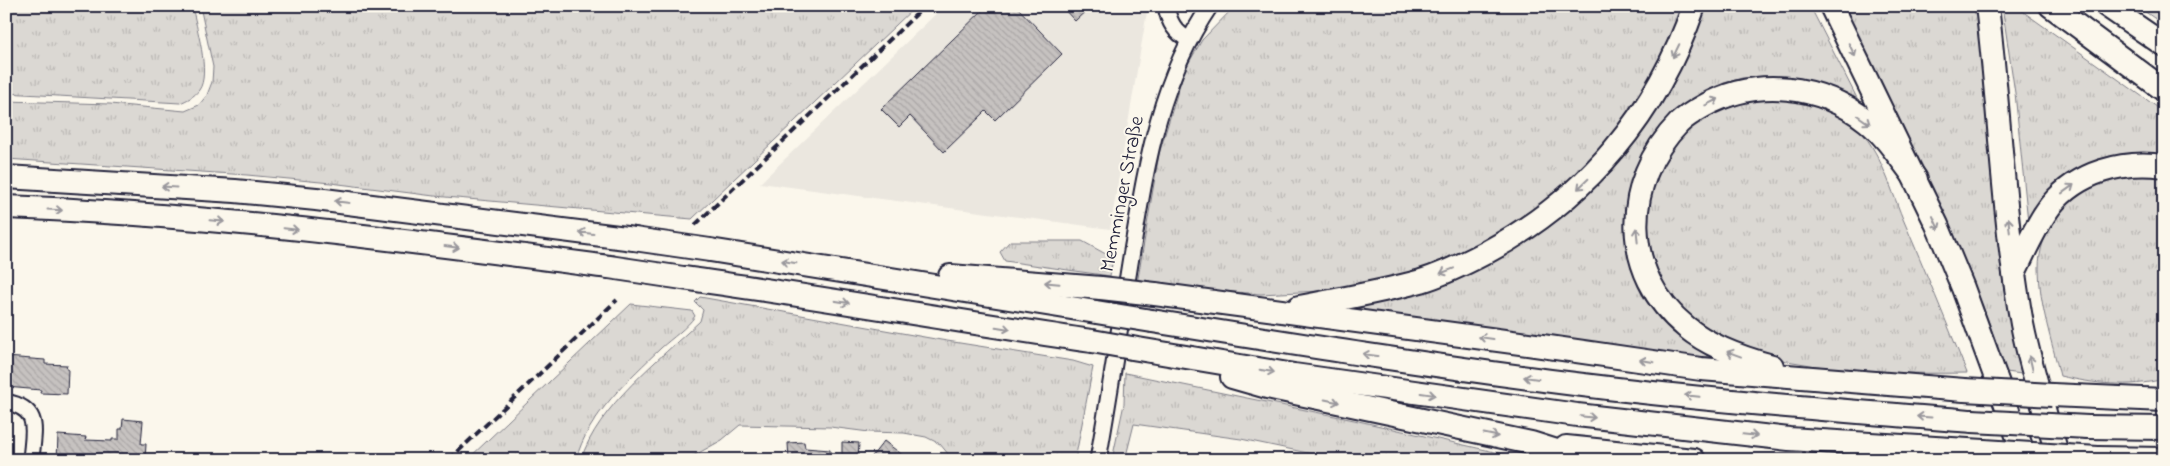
<svg xmlns="http://www.w3.org/2000/svg" width="2170" height="466" viewBox="0 0 2170 466" font-family="'Indie Flower',sans-serif">
  <style>
    .built { fill: #ebe7df }
    .grass { fill: url(#grass-tufts); stroke: #7e7d87 }
    .building { fill: url(#building-back-hatch); stroke: #22223b }
    .lines { fill: none; stroke-linecap: round; stroke-linejoin: round }
    .minor-casing { stroke: #22223b; stroke-width: 19 }
    .highway-casing { stroke: #22223b; stroke-width: 26 }
    .minor { stroke: #fbf7ec; stroke-width: 15 }
    .highway { stroke: #fbf7ec; stroke-width: 22 }
    .rail { stroke: #22223b; stroke-width: 4; stroke-dasharray: 8 4; stroke-linecap: butt }
    .highway-bridge-casing { stroke: #22223b; stroke-width: 26; stroke-linecap: butt }
    .highway-bridge { stroke: #fbf7ec; stroke-width: 22 }
    .oneway { stroke: #99979c }
    .labels { text-anchor: middle; dominant-baseline: central; stroke-width: 4; stroke-linejoin: round; paint-order: stroke }
    .street-label { font-size: 21px; fill: #22223b; stroke: #fbf7ec }
  </style>
  <defs>
    <pattern id="grass-tufts" width="24" height="20" patternUnits="userSpaceOnUse" patternTransform="scale(1.25)"><rect width="24" height="20" fill="#dbd8d3"/><path d="M3 7l-1-3M5 7V3M7 7l1-3M15 17l-1-3M17 17v-4M19 17l1-3" fill="none" stroke="#bcb9b6"/></pattern>
    <pattern id="building-back-hatch" width="6" height="6" patternUnits="userSpaceOnUse" patternTransform="scale(1.25)"><rect width="6" height="6" fill="#c6c2c0"/><path d="M-1 5l2 2M0 0l6 6M5-1l2 2" fill="none" stroke="#aaa6a6"/></pattern>
  </defs>
  <rect width="100%" height="100%" fill="#fbf7ec"/>
  <filter id="ink" filterUnits="userSpaceOnUse"><feTurbulence type="fractalNoise" baseFrequency=".02" numOctaves="2"/><feDisplacementMap in="SourceGraphic" scale="10" xChannelSelector="R" yChannelSelector="G"/><feConvolveMatrix kernelMatrix="1 2 1 2 8 2 1 2 1" color-interpolation-filters="sRGB"/></filter>
  <g filter="url(#ink)">
    <!-- built -->
    <path class="built" d="M944 6H1148L1110 229 760 183Z"/>
    <!-- grass -->
    <g class="grass">
      <path d="M6 6H192C196 26 211 74 199 90 194 97 187 100 180 103L6 93Z"/>
      <path d="M200 6H916L692 219 434 196 331 183 247 175 6 159V101L110 104 185 111 199 105 207 95 212 82 213 67Z"/>
      <path d="M1235 6H1683L1654 76 1606 147 1548 202 1498 236 1432 267 1400 277 1321 291 1260 294 1137 284 1159 154 1184 71 1202 40Z"/>
      <path d="M1704 6H1810L1862 108 1846 95 1824 85 1783 77 1742 78 1724 83 1699 96 1626 219V243L1639 284 1650 304 1681 337 1707 354V358L1344 310 1554 220Z"/>
      <path d="M1841 6H1976L2003 285 2022 374 2006 372C1965 244 1901 126 1841 6Z"/>
      <path d="M2002 6H2015L2164 112V157L2148 155 2028 222 2015 93Z"/>
      <path d="M2137 6H2164V25Z"/>
      <path d="M1774 96C1799 101 1828 104 1849 120 1879 144 1889 185 1903 219 1925 270 1946 321 1967 373 1908 374 1850 373 1793 362 1776 359 1757 355 1741 348 1726 341 1709 332 1695 323 1683 315 1672 301 1665 289 1630 232 1648 157 1702 117 1722 102 1749 100 1774 96Z"/>
      <path d="M2144 175 2164 177V379C2128 388 2095 384 2060 376 2052 341 2039 305 2039 268 2039 232 2063 198 2095 184 2111 177 2128 177 2144 175Z"/>
      <path d="M1010 241H1082L1113 258 1110 276 1005 261 1000 252Z"/>
      <path d="M700 297 941 340 1073 361 1093 367 1075 460H953L940 444 926 437 904 433 869 432 830 427 740 425 722 440 686 460H581C597 407 660 359 700 321L703 310 695 302Z"/>
      <path d="M631 304 692 311 695 316C687 328 672 338 661 348 630 378 587 416 576 460H467Z"/>
      <path d="M1125 373 1354 420 1530 460H1341L1241 439 1134 424 1125 460H1112L1124 404Z"/>
    </g>
    <!-- building -->
    <g class="building">
      <path d="M987 6H1016L1062 54 995 120 986 111 944 152 910 116 899 127 881 109Z"/>
      <path d="M1061 6H1091L1075 21Z"/>
      <path d="M6 357 45 360V364L67 365 66 369H68L67 394 40 393 41 390 6 387Z"/>
      <path d="M123 419 143 421 141 444H146L145 460H57L58 435 86 437 85 440 112 441V439H119V429H122Z"/>
      <path d="M884 441 909 460H869Z"/>
      <path d="M804 442 805 448 830 450V460H789L788 443Z"/>
      <path d="M842 442 859 443 858 460H842Z"/>
    </g>
    <g class="lines">
      <!-- minor casing -->
      <g class="minor-casing">
        <g id="minor">
          <path d="M1166 6C1169 23 1175 32 1189 40"/>
          <path d="M6 402C42 409 33 431 31 460"/>
          <path d="M1098 460C1110 392 1120 325 1131 257 1146 168 1158 82 1210 6"/>
        </g>
      </g>
      <!-- highway casing -->
      <g class="highway-casing">
        <g id="highway">
          <path d="M1831 6 1937 225 1963 288 2026 460"/>
          <path d="M1987 6C2000 112 2003 219 2022 324 2031 370 2046 415 2059 460"/>
          <path d="M2051 6 2164 90"/>
          <path d="M2107 6 2164 45"/>
          <path d="M6 177 235 191 316 199 634 239"/>
          <path d="M6 207C208 214 409 241 609 267"/>
          <path d="M710 250 1096 312"/>
          <path d="M2014 273C2025 251 2035 226 2051 205 2078 172 2123 160 2164 166"/>
          <path d="M950 276 1101 288"/>
          <path d="M683 278C820 297 955 321 1092 341"/>
          <path d="M1155 294 1535 345 1701 369 1964 390"/>
          <path d="M1299 307C1340 299 1381 292 1421 281 1444 274 1466 263 1487 252 1587 198 1657 114 1694 6"/>
          <path d="M1152 321C1295 344 1439 367 1583 385 1713 401 1843 411 1972 421"/>
          <path d="M1132 348 1294 375 1577 415 1789 439 1984 451"/>
          <path d="M1772 366C1742 358 1710 347 1686 327 1621 274 1621 182 1679 123 1686 116 1695 111 1704 106 1756 77 1820 84 1867 121 1886 136 1901 160 1916 179"/>
          <path d="M1232 377 1267 387 1531 443 1585 460"/>
          <path d="M2052 395 2164 400"/>
          <path d="M2088 427 2164 428"/>
          <path d="M1566 447 1694 460"/>
          <path d="M2098 458 2164 459"/>
        </g>
      </g>
      <!-- minor -->
      <use href="#minor" class="minor"/>
      <!-- highway -->
      <use href="#highway" class="highway"/>
      <!-- rail -->
      <g class="rail">
        <path d="M695 225 925 6"/>
        <path d="M449 460 617 300"/>
      </g>
      <!-- highway-bridge casing -->
      <g class="highway-bridge-casing">
        <g id="highway-bridge">
          <path d="M634 239 710 250"/>
          <path d="M609 267 683 278"/>
          <path d="M1101 288 1155 294"/>
          <path d="M1096 312 1152 321"/>
          <path d="M1092 341 1132 348"/>
          <path d="M1964 390 2052 395"/>
          <path d="M1972 421 2088 427"/>
          <path d="M1984 451 2098 458"/>
        </g>
      </g>
      <!-- highway-bridge -->
      <use href="#highway-bridge" class="highway-bridge"/>
    </g>
    <!-- one-way arrows -->
    <defs><path id="oneway-shaft" d="M-6 0H5M1.5-3L5.5 0L1.5 3" fill="none" stroke-width="1.6" stroke-linecap="round" stroke-linejoin="round" transform="scale(1.25)"/></defs>
    <g class="oneway">
      <use href="#oneway-shaft" transform="translate(1852 50) rotate(64)"/>
      <use href="#oneway-shaft" transform="translate(1676 51) rotate(116)"/>
      <use href="#oneway-shaft" transform="translate(1712 102) rotate(-26)"/>
      <use href="#oneway-shaft" transform="translate(1864 120) rotate(35)"/>
      <use href="#oneway-shaft" transform="translate(1583 184) rotate(136)"/>
      <use href="#oneway-shaft" transform="translate(169 187) rotate(-176)"/>
      <use href="#oneway-shaft" transform="translate(2068 189) rotate(-36)"/>
      <use href="#oneway-shaft" transform="translate(342 202) rotate(-173)"/>
      <use href="#oneway-shaft" transform="translate(55 210) rotate(3)"/>
      <use href="#oneway-shaft" transform="translate(217 221) rotate(5)"/>
      <use href="#oneway-shaft" transform="translate(1936 223) rotate(66)"/>
      <use href="#oneway-shaft" transform="translate(2009 225) rotate(-96)"/>
      <use href="#oneway-shaft" transform="translate(291 229) rotate(6)"/>
      <use href="#oneway-shaft" transform="translate(586 233) rotate(-173)"/>
      <use href="#oneway-shaft" transform="translate(1637 235) rotate(-95)"/>
      <use href="#oneway-shaft" transform="translate(452 247) rotate(7)"/>
      <use href="#oneway-shaft" transform="translate(789 262) rotate(-171)"/>
      <use href="#oneway-shaft" transform="translate(1447 271) rotate(159)"/>
      <use href="#oneway-shaft" transform="translate(1052 283) rotate(-175)"/>
      <use href="#oneway-shaft" transform="translate(842 302) rotate(10)"/>
      <use href="#oneway-shaft" transform="translate(1003 328) rotate(9)"/>
      <use href="#oneway-shaft" transform="translate(1486 338) rotate(-172)"/>
      <use href="#oneway-shaft" transform="translate(1734 354) rotate(-160)"/>
      <use href="#oneway-shaft" transform="translate(1370 355) rotate(-172)"/>
      <use href="#oneway-shaft" transform="translate(1647 361) rotate(-171)"/>
      <use href="#oneway-shaft" transform="translate(2031 363) rotate(-103)"/>
      <use href="#oneway-shaft" transform="translate(1267 371) rotate(10)"/>
      <use href="#oneway-shaft" transform="translate(1531 378) rotate(-172)"/>
      <use href="#oneway-shaft" transform="translate(1428 394) rotate(8)"/>
      <use href="#oneway-shaft" transform="translate(1692 396) rotate(-174)"/>
      <use href="#oneway-shaft" transform="translate(1332 401) rotate(12)"/>
      <use href="#oneway-shaft" transform="translate(1588 417) rotate(6)"/>
      <use href="#oneway-shaft" transform="translate(1924 417) rotate(-176)"/>
      <use href="#oneway-shaft" transform="translate(1491 435) rotate(12)"/>
      <use href="#oneway-shaft" transform="translate(1750 435) rotate(6)"/>
    </g>
  </g>
  <g class="labels">
    <!-- street labels -->
    <g class="street-label">
      <text transform="translate(1123 194) rotate(-79)">Memminger Straße</text>
    </g>
  </g>
  <!-- margin -->
  <rect width="2170" height="466" fill="none" stroke="#fbf7ec" stroke-width="25"/>
  <rect x="12" y="12" width="2145" height="441" fill="none" stroke="#22223b" stroke-width="2" filter="url(#ink)"/>
</svg>
